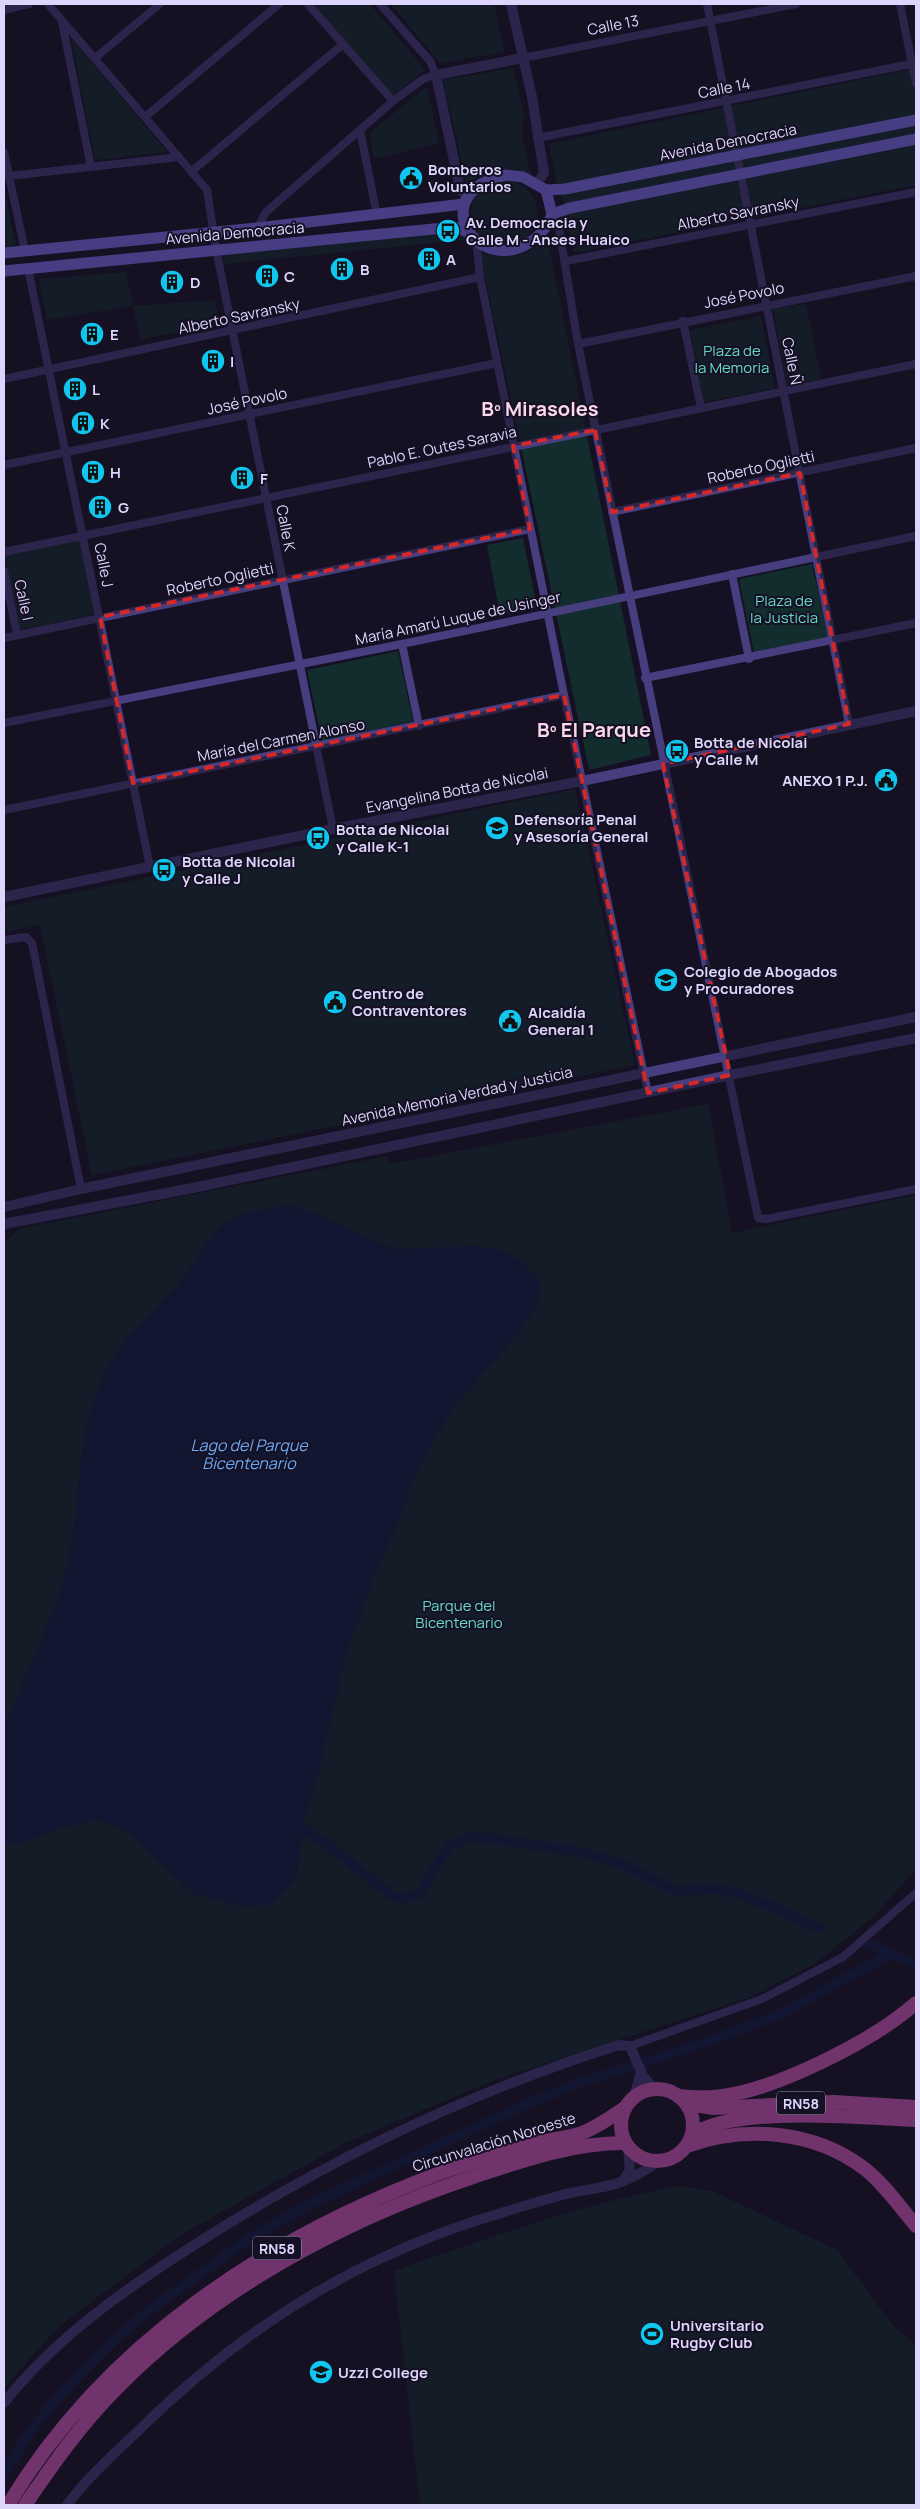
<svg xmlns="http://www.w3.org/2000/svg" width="920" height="2509" viewBox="0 0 920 2509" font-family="Manrope,sans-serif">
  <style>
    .green { fill: #132c2d }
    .water { fill: #0f1e43 }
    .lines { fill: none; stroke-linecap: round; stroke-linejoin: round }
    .canal { stroke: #0f1e43; stroke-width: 10 }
    .minor { stroke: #463e7f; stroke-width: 8 }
    .tertiary { stroke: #463e7f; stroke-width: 10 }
    .secondary { stroke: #8173f6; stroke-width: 11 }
    .trunk { stroke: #e05ec6; stroke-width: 14 }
    .marked { fill: none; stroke: #d62828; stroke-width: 4; stroke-dasharray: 10 6; stroke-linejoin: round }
    .labels { text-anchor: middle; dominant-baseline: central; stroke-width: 4; stroke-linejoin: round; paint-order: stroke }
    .shield { fill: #151023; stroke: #a19abb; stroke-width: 1 }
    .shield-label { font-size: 14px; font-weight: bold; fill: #ddd5fc }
    .street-label { font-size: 15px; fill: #ddd5fc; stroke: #151023 }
    .poi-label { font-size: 15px; font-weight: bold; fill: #ddd5fc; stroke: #151023; text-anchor: start }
    .park-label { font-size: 15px; fill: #66d8c5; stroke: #151023 }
    .water-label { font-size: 16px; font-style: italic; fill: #6aa9f5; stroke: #151023 }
    .district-label { font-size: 20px; font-weight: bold; fill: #fcd7ec; stroke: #151023 }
  </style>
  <rect width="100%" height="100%" fill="#151023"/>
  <!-- green -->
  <g class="green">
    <path d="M314 4H370L425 70 393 95Z"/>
    <path d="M391 4H494L504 52 440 63Z"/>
    <path d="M71 38 167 152 95 160Z"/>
    <path d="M513 68 524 112 522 135 531 176C501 165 491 164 467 186L443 80Z"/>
    <path d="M916 68V185L575 253 566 223 564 203 557 185 549 144Z"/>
    <path d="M427 87 439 143 374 159 369 133Z"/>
    <circle cx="504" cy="213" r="33"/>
    <path d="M4 188 16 245 4 247Z"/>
    <path d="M454 231 462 235 464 240 224 264 222 253Z"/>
    <path d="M547 237 651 755 589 770 480 253C511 260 524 258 547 237Z"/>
    <path d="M126 272 133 306 215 300 219 325 140 339 133 306 47 320 39 279Z"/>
    <path d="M806 304 821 379 787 385 773 309Z"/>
    <path d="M761 316 775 388 704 402 690 330Z"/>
    <path d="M523 538 537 608 500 615 487 545Z"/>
    <path d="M81 540 96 614 20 630 5 556Z"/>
    <path d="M812 564 828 638 754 653 739 579Z"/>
    <path d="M398 651 413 721 322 741 307 670Z"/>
    <path d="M575 789 635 1065 92 1175 40 925 4 932V907Z"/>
    <path d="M708 1104 732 1233 916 1195V1869L873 1917 816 1963 748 1998 497 2079 345 2143 182 2234 59 2326 4 2388V1244L19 1229 387 1156 390 1164Z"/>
    <path d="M679 2186 712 2191 837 2250 891 2323 916 2346V2505H420L394 2271C487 2238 581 2204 679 2186Z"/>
  </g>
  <!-- water -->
  <path class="water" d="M290 1205 320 1215 394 1249 476 1246 498 1249 520 1260 540 1280 538 1303 520 1332 453 1408 413 1479 404 1510 377 1568 345 1658 320 1769 305 1819 296 1881 272 1905 238 1906 193 1894 128 1832 96 1820 59 1829 19 1844H4V1719L12 1710C27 1669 47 1629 61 1587 85 1515 70 1431 110 1363 129 1330 160 1305 184 1277 196 1262 203 1244 216 1230 230 1214 269 1207 290 1205Z"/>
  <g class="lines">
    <!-- canal -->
    <g class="canal">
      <path d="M292 1821 328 1845 392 1896 405 1898 420 1893 449 1845 474 1836 575 1851 617 1862 671 1889C686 1893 702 1888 717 1889 743 1891 794 1918 820 1928"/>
      <path d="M866 1943 916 1964"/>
      <path d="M646 2062 715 2039 780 2014 890 1954"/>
      <path d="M4 2473 32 2429 58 2397 115 2339 150 2310 250 2238 310 2204 525 2105 578 2083 630 2067"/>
    </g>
    <!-- minor -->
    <g class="minor">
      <path d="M48 4 207 190 216 249 333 829"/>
      <path d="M380 4 430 61 436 75 423 79 393 101"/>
      <path d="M707 4 849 724"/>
      <path d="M900 4 916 83"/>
      <path d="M4 10 29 4"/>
      <path d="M62 22 91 167"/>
      <path d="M95 58 160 4"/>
      <path d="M523 58 796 4"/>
      <path d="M145 117 279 4"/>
      <path d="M360 130 377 215"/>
      <path d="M537 138 916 63"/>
      <path d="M4 152 25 251"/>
      <path d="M191 172 343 44"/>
      <path d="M9 176 179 157"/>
      <path d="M550 221 559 228 578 344 758 1218 766 1219 916 1189"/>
      <path d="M257 228 266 212 393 101 308 4"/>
      <path d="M476 240 480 277 564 695 648 1093"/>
      <path d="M566 261 916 192"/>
      <path d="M28 268 150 867"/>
      <path d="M683 321 701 408"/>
      <path d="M578 344 916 276"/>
      <path d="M4 379 480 277"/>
      <path d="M4 465 497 363"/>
      <path d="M612 512 916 448"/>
      <path d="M4 552 916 364"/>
      <path d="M4 571 17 635"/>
      <path d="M732 574 749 659"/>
      <path d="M4 638 530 529"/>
      <path d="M402 644 419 726"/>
      <path d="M645 678 916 623"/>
      <path d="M4 723 402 644 916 536"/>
      <path d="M4 810 564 695"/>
      <path d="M4 940 26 937 32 943 81 1189"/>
      <path d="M630 2046 762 1999 843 1957 916 1893"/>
    </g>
    <!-- tertiary -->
    <g class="tertiary">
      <path d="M511 4 532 97 544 173 537 183"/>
      <path d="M467 198 460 189 436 75 523 58"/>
      <path d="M4 897 333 829 582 781 916 711"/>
      <path d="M4 1207 81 1189 916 1017"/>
      <path d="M4 1224 193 1188 730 1075 916 1038"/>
      <path d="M634 2097 641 2071"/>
      <path d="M623 2181 630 2170 628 2148"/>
      <path d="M4 2403C53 2340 124 2290 191 2247 325 2161 467 2093 619 2045L630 2046 643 2076 654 2089"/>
      <path d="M67 2505C87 2478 113 2455 138 2431 237 2334 342 2265 475 2221 504 2212 533 2203 562 2195 583 2189 608 2189 628 2179 639 2175 648 2168 658 2162"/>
    </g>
    <!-- secondary -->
    <g class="secondary">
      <path d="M506 175 523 177 546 190 552 214C549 226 541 234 532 241 477 279 423 192 506 175Z"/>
      <path d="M546 190 565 189 916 120"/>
      <path d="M552 214 570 208 916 139"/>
      <path d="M4 253 257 228 464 204"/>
      <path d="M4 271 454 227 460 228 468 233"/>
    </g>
    <!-- trunk -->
    <g class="trunk">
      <circle cx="657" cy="2125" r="36"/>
      <path d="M678 2096C690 2097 701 2098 713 2097 771 2093 873 2041 916 2003"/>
      <path d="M688 2104 714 2108 834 2102 916 2107"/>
      <path d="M692 2135C734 2105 863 2118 916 2120"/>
      <path d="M687 2146C745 2125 814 2130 865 2169 884 2184 900 2207 916 2226"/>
      <path d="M8 2505C106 2343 266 2238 440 2173 475 2161 510 2151 545 2141 557 2138 571 2137 582 2133 597 2127 611 2117 625 2108"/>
      <path d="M25 2505C53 2464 81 2424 116 2389 212 2291 341 2221 470 2178 521 2161 571 2143 624 2143"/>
    </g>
  </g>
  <!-- marked area -->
  <path d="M0 0H920V2509H0ZM595 430 612 512 800 473 849 724 663 764 730 1075 648 1093 564 695 133 783 100 617 530 529 513 446Z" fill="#151023" fill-opacity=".55" fill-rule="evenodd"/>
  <path class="marked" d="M595 430 612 512 800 473 849 724 663 764 730 1075 648 1093 564 695 133 783 100 617 530 529 513 446Z"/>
  <!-- icons -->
  <defs>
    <g id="civic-disc" transform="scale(1.25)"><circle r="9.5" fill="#10c5ee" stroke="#151023"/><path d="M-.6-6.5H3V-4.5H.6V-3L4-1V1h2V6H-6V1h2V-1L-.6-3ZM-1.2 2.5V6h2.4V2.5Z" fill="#111"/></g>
    <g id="bus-disc" transform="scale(1.25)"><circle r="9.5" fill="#10c5ee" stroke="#151023"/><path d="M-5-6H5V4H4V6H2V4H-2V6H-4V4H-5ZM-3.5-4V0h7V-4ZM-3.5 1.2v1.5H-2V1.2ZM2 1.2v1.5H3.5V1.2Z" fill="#111"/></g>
    <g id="building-disc" transform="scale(1.25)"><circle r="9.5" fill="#10c5ee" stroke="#151023"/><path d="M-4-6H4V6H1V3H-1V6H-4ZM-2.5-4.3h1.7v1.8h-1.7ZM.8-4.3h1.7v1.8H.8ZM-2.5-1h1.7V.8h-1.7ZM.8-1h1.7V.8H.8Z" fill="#111"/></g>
    <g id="school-disc" transform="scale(1.25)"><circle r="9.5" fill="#10c5ee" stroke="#151023"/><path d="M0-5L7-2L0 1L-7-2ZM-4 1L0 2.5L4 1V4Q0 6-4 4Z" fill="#111"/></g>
    <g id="stadium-disc" transform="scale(1.25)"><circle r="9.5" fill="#10c5ee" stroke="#151023"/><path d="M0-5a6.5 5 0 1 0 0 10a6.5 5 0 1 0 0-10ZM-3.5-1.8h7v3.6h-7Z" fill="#111"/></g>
  </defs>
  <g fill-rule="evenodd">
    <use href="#civic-disc" x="411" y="178"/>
    <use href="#bus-disc" x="448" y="231"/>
    <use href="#building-disc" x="429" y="259"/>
    <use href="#building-disc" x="342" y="269"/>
    <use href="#building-disc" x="267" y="276"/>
    <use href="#building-disc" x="172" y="282"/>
    <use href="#building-disc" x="92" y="334"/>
    <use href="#building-disc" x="213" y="361"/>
    <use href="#building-disc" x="75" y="389"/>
    <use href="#building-disc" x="83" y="423"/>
    <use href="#building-disc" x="93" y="472"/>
    <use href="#building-disc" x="242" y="478"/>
    <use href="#building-disc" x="100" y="507"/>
    <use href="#bus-disc" x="677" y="751"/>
    <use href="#civic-disc" x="886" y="780"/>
    <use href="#school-disc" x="497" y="828"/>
    <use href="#bus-disc" x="318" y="838"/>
    <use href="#bus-disc" x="164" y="870"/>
    <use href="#school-disc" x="666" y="980"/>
    <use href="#civic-disc" x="335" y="1002"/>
    <use href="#civic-disc" x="510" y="1021"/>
    <use href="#stadium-disc" x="652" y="2334"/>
    <use href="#school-disc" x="321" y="2372"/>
  </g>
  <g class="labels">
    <!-- shield labels -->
    <g class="shield">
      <rect x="777" y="2091.5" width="48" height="23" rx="4"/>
      <rect x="253" y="2236.5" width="48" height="23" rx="4"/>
    </g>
    <g class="shield-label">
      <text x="801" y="2103">RN58</text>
      <text x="277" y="2248">RN58</text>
    </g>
    <!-- street labels -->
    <g class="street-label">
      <text transform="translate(613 25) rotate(-11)">Calle 13</text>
      <text transform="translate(724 88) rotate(-11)">Calle 14</text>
      <text transform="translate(728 142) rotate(-11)">Avenida Democracia</text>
      <text transform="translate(738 213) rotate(-11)">Alberto Savransky</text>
      <text transform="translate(235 233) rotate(-5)">Avenida Democracia</text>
      <text transform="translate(744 295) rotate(-11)">José Povolo</text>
      <text transform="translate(239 316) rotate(-12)">Alberto Savransky</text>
      <text transform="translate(792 361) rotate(79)">Calle Ñ</text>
      <text transform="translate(247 401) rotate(-12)">José Povolo</text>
      <text transform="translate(442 447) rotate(-12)">Pablo E. Outes Saravia</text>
      <text transform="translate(761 467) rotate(-12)">Roberto Oglietti</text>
      <text transform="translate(286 528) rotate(79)">Calle K</text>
      <text transform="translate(104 565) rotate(79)">Calle J</text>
      <text transform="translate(220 579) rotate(-12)">Roberto Oglietti</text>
      <text transform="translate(24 600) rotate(78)">Calle I</text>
      <text transform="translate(458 618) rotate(-12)">María Amarú Luque de Usinger</text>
      <text transform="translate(281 740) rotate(-11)">María del Carmen Alonso</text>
      <text transform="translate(457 790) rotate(-11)">Evangelina Botta de Nicolai</text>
      <text transform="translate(457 1096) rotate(-12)">Avenida Memoria Verdad y Justicia</text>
      <text transform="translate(494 2142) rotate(-17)">Circunvalación Noroeste</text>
    </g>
    <!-- poi labels -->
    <g class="poi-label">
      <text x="428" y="169">Bomberos<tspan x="428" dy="17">Voluntarios</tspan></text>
      <text x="466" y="222">Av. Democracia y<tspan x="466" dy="17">Calle M - Anses Huaico</tspan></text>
      <text x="446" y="259">A</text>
      <text x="360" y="269">B</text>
      <text x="284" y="276">C</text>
      <text x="190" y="282">D</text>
      <text x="110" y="334">E</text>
      <text x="230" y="361">I</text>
      <text x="92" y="389">L</text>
      <text x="100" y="423">K</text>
      <text x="110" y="472">H</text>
      <text x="260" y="478">F</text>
      <text x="118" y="507">G</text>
      <text x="694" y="742">Botta de Nicolai<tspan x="694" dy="17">y Calle M</tspan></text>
      <text x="868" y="780" text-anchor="end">ANEXO 1 P.J.</text>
      <text x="514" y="819">Defensoría Penal<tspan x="514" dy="17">y Asesoría General</tspan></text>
      <text x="336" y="829">Botta de Nicolai<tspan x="336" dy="17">y Calle K-1</tspan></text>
      <text x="182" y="861">Botta de Nicolai<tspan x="182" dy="17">y Calle J</tspan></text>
      <text x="684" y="971">Colegio de Abogados<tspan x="684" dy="17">y Procuradores</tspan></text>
      <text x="352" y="993">Centro de<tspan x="352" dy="17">Contraventores</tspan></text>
      <text x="528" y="1012">Alcaidía<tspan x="528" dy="17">General 1</tspan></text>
      <text x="670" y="2325">Universitario<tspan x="670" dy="17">Rugby Club</tspan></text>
      <text x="338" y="2372">Uzzi College</text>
    </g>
    <!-- park labels -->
    <g class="park-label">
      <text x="732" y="350">Plaza de<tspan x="732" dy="17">la Memoria</tspan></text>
      <text x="784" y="600">Plaza de<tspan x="784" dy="17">la Justicia</tspan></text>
      <text x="459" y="1605">Parque del<tspan x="459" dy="17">Bicentenario</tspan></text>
    </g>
    <!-- water labels -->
    <g class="water-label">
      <text x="249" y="1445">Lago del Parque<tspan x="249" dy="18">Bicentenario</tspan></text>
    </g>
    <!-- district labels -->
    <g class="district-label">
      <text x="540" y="408">Bº Mirasoles</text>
      <text x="594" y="729">Bº El Parque</text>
    </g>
  </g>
  <!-- border -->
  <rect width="920" height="2509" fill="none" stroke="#ddd5fc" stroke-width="10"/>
</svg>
